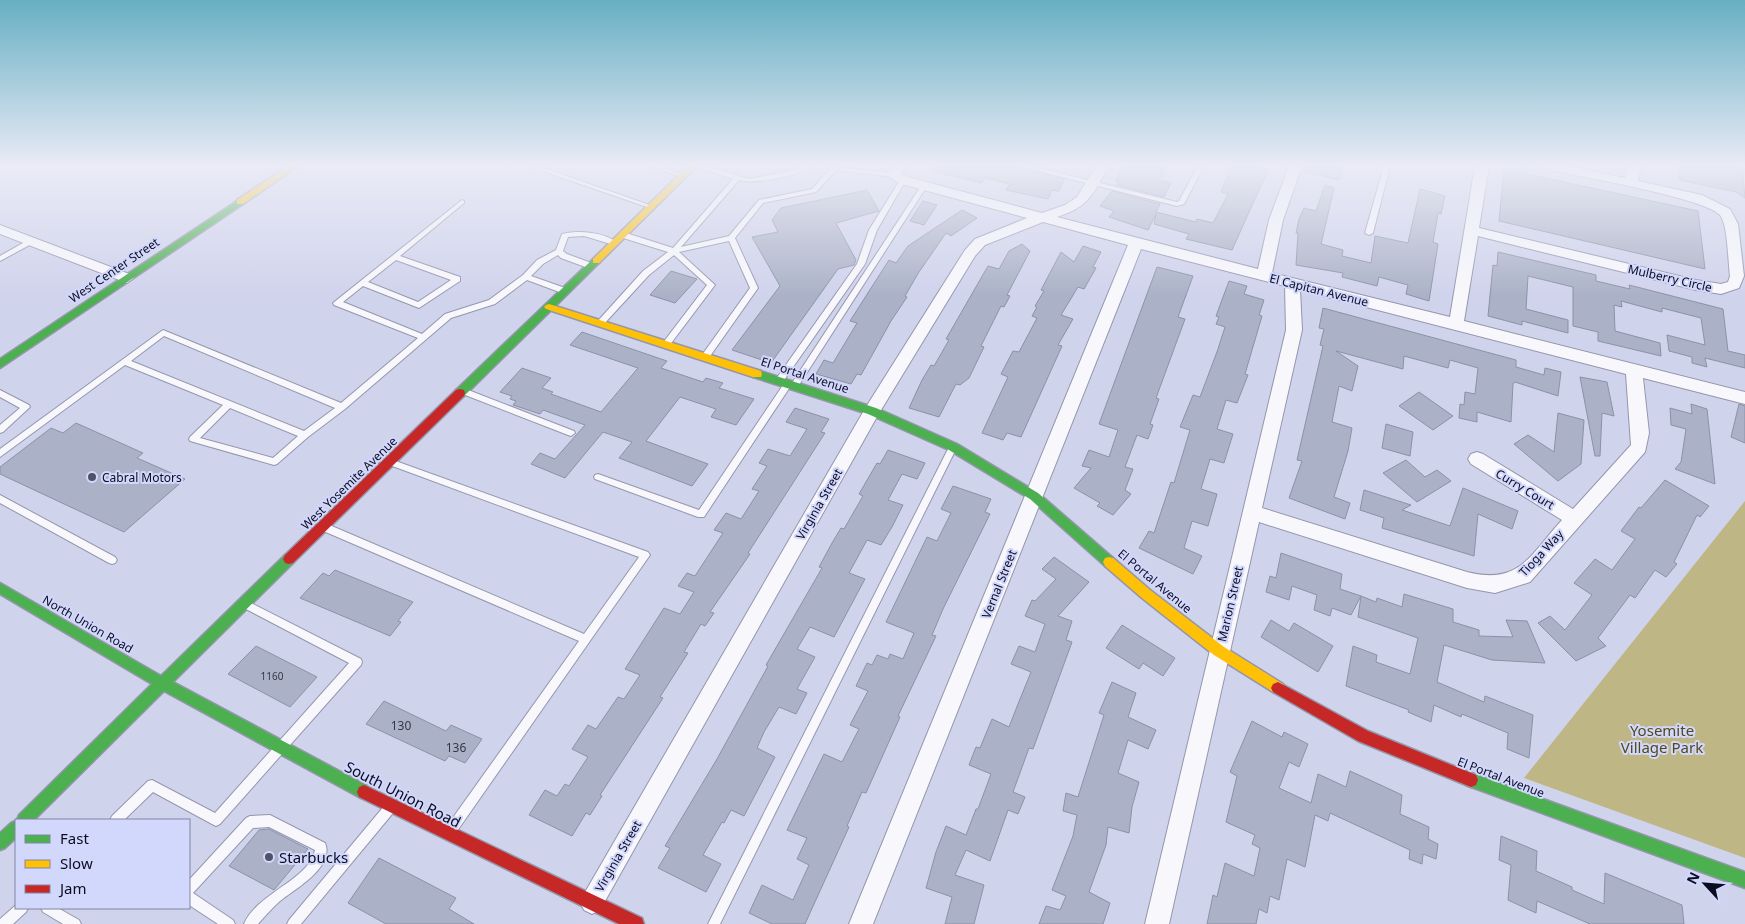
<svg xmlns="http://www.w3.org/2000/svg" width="1745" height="924" viewBox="0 0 1745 924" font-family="'Noto Sans',sans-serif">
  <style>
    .green { fill: #beb684 }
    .building { fill: #abb2c7; stroke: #8b92a6 }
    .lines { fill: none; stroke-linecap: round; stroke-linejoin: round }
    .lane-casing { stroke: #9496ac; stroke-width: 2 }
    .street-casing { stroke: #9496ac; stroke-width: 2 }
    .fast-casing { stroke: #9496ac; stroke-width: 3 }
    .slow-casing { stroke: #9496ac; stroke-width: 3 }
    .jam-casing { stroke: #9496ac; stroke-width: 3 }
    .lane { fill: #f8f8fc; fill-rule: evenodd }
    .street { fill: #f8f8fc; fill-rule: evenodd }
    .fast { fill: #4caf50; fill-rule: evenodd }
    .slow { fill: #ffc107; fill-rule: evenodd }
    .jam { fill: #c62828; fill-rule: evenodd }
    .poi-dot { fill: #505268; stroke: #d2d7fc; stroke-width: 2 }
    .labels { text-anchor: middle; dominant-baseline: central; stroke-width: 4; stroke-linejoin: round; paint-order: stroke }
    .number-label { font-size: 10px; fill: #33364a }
    .street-label { font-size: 12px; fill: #0b0c21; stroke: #d2d7fc }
    .poi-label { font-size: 12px; fill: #0b0c21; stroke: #d2d7fc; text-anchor: start }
    .near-number-label { font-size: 12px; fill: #33364a }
    .near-park-label { font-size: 15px; fill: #51491c; stroke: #d2d7fc }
    .near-street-label { font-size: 15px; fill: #0b0c21; stroke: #d2d7fc }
    .near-poi-label { font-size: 15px; fill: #0b0c21; stroke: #d2d7fc; text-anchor: start }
  </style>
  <rect width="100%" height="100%" fill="#d0d3ec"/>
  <!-- green -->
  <path class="green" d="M1745 501V858L1524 778Z"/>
  <!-- building -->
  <g class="building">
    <path d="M934 166H1017L1064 179 1059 191 1052 190 1048 199 1006 190 1010 184 985 178 981 183 933 171Z"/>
    <path d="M1124 166H1166L1159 180 1171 183 1164 197 1117 185 1119 182 1115 181Z"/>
    <path d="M1232 166H1253L1268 170 1232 250 1186 239 1189 234 1154 224 1156 214 1148 230 1109 217 1114 211 1100 206 1112 191 1160 204 1156 212 1196 222 1197 219 1213 223 1228 194 1221 192Z"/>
    <path d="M1304 166H1343L1339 180 1304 171Z"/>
    <path d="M1678 166H1742L1745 198 1736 192 1680 180Z"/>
    <path d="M1504 169 1698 211 1705 269 1499 221Z"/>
    <path d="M1325 185 1334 188 1321 244 1343 250 1342 256 1371 263 1375 236 1408 243 1420 189 1445 196 1441 214 1438 213 1433 242 1438 244 1429 301 1406 294 1408 285 1379 277 1377 286 1342 277 1343 273 1296 265 1298 233H1296L1299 219 1304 208 1316 211Z"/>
    <path d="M867 190 879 211 836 223 856 260 854 265 838 269 771 363 732 350 780 286 752 237 778 232 772 220 781 208Z"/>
    <path d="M923 201 937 205 924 225 910 221Z"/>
    <path d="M962 210 977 218 951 236 946 233 919 272 905 296 907 297 891 321 861 375 857 374 851 384 816 374 824 360 833 363 857 323 850 321 889 260 896 263 908 246Z"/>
    <path d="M1022 244 1030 251 1007 295 1010 296 1004 307 1001 306 981 346 984 347 969 378 960 385 956 384 939 417 909 408 922 380 931 365 934 366 949 340 946 339 988 266 999 269 1009 251Z"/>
    <path d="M1083 246 1101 252 1093 267 1096 268 1084 289 1078 287 1061 315 1073 319 1058 345 1062 346 1021 437 1007 433 1003 440 982 433 1008 377 1001 374 1013 351 1019 352 1037 318 1032 316 1037 307 1035 306 1044 291 1041 290 1061 252 1074 262Z"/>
    <path d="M1498 252 1596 275V281L1630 289 1629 285 1723 309 1728 351 1745 355V368L1705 358 1707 367 1692 363V357L1669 351 1667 335 1705 345 1701 318 1662 308V312L1621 301 1622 307 1614 305 1615 331 1660 343 1661 356 1598 341V332L1573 326V287L1528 276 1526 309 1568 320V333L1522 321V325L1488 316 1493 265 1497 266Z"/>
    <path d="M1157 267 1193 276 1178 317 1185 319 1156 398 1159 399 1150 424 1153 425 1148 439 1137 435 1125 467 1133 469 1125 490 1131 494 1113 515 1097 506 1100 503 1074 488 1091 468 1082 466 1089 450 1109 457 1118 430 1099 424Z"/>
    <path d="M671 271 697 279 675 303 650 295Z"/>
    <path d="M1229 281 1247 286 1244 294 1264 300 1259 315 1262 316 1245 374 1248 375 1237 403 1226 400 1217 429 1233 434 1224 463 1210 459 1201 489 1217 494 1208 526 1192 521 1184 548 1202 556 1193 574 1139 548 1149 531 1154 533 1171 482 1174 483 1190 430 1180 427 1193 395 1200 397 1218 349 1225 327 1216 324 1219 317 1216 316Z"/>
    <path d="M1323 308 1516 360V367L1544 375 1545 368 1561 372 1558 396 1515 382 1513 384 1511 422 1477 412V422L1459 418 1460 404 1464 405 1465 392 1475 394 1478 368 1450 360 1448 368 1404 356 1403 369 1336 351 1358 366 1352 391 1339 386 1332 422 1352 428 1348 451 1334 497 1350 503 1345 519 1289 498 1302 461 1297 460 1323 346 1320 345 1324 329 1319 328Z"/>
    <path d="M582 332 667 361 661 368 703 382 706 378 723 383 719 388 754 399 736 425 711 417 716 409 680 397 646 441 708 464 692 486 619 458 632 442 603 432 565 478 531 464 540 453 555 459 585 425 543 410 540 414 513 405 516 401 510 399 512 396 500 392 522 368 551 378 542 388 553 392 551 394 601 412 638 368 570 345Z"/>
    <path d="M1580 377 1607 382 1614 416 1602 413 1600 456H1595Z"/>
    <path d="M1419 392 1453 416 1433 430 1399 406Z"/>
    <path d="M1691 404 1707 409 1715 484 1675 469 1681 462 1686 429 1671 425 1670 408 1692 414Z"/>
    <path d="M1739 404 1745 406V443L1731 437Z"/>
    <path d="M795 408 829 419 821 432 825 433 748 553 750 554 710 612 714 613 705 626 701 624 684 652 688 653 660 697 663 698 600 795 602 796 590 815 586 813 572 836 529 815 545 790 557 796 565 784 569 786 588 757 572 749 588 725 596 729 618 697 624 699 640 675 625 669 664 608 680 614 694 592 678 586 687 573 695 576 723 533 714 530 726 513 741 519 759 491 752 489 767 466 759 463 768 449 790 456 807 429 786 422Z"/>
    <path d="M1558 413 1584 420 1581 464 1558 481 1514 444 1528 435 1554 452Z"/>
    <path d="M76 423 143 453 137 458 185 479 124 532 0 474V467L51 428 63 433Z"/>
    <path d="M1386 424 1413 432 1410 456 1382 448Z"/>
    <path d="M888 450 925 463 917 479 902 474 888 500 903 505 892 527 881 545 867 540 849 573 865 579 834 637 810 627 797 649 815 657 797 689 807 693 796 714 779 707 764 732 757 748 775 757 744 816 731 810 724 823 722 822 703 855 721 864 706 892 658 868 670 848 665 846 717 759 768 666 766 665 822 568 819 567 832 543 841 528 844 529 863 496 859 494 877 463 880 464Z"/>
    <path d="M1406 460 1425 477 1437 470 1451 481 1417 502 1383 473Z"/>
    <path d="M1665 480 1709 506 1700 517 1697 515 1674 562 1677 564 1666 577 1655 570 1635 598 1630 595 1598 638 1606 646 1576 661 1538 623 1550 616 1565 630 1592 595 1574 583 1595 559 1612 570 1635 539 1621 531 1639 507 1641 508Z"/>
    <path d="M953 486 991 499 985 512 990 514 943 609 932 635 936 636 898 716 900 717 866 793 862 792 847 826 849 827 805 924H772L749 913 762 885 793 900 809 865 797 859 807 838 787 830 824 754 842 762 859 729 850 725 868 691 856 686 867 663 872 665 877 655 888 659 890 654 903 659 914 633 886 622 927 537 937 541 951 513 941 509Z"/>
    <path d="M1463 488 1518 511 1512 529 1478 514 1474 556 1382 528 1384 518 1360 510 1364 490 1411 505 1402 510 1450 526Z"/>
    <path d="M1281 553 1342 574 1340 589 1361 596 1351 615 1332 608 1330 616 1314 610 1317 595 1292 586 1289 600 1266 592 1270 576 1276 578Z"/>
    <path d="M1054 557 1089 582 1058 616 1072 621 1066 640 1072 642 1033 749 1029 748 1013 792 1025 797 1018 814 1008 810 990 861 966 850 955 875 984 885 974 924H945L952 897 926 888 936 852 946 826 966 835 976 809H978L991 774 969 765 976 747 980 748 992 719 1009 727 1018 704 1031 672 1011 664 1019 646 1035 652 1045 624 1025 616 1032 600 1035 601 1056 579 1042 569Z"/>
    <path d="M335 570 413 602 398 621 401 622 390 636 300 598 323 573 329 576Z"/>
    <path d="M1404 594 1453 609V622L1479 630V636L1513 637 1506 620 1527 621 1545 663 1492 660 1444 645 1437 682 1484 702 1485 696 1533 715 1529 758 1507 749 1508 733 1462 714 1461 717 1434 705 1431 722 1408 712 1409 710 1346 686 1353 646 1377 655 1376 662 1410 674 1418 638 1358 617 1361 596 1376 602 1377 598 1402 607Z"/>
    <path d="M1271 620 1289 631 1294 623 1333 646 1318 672 1261 637Z"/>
    <path d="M1122 625 1175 658 1163 676 1143 663 1139 669 1106 648Z"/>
    <path d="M256 646 317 677 290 707 228 674Z"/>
    <path d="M1112 682 1136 693 1128 717 1156 730 1148 749 1128 740 1118 773 1139 782 1132 807 1129 833 1108 827 1106 845 1089 892 1110 903 1103 924H1039L1046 906 1060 910 1066 896 1052 890 1073 836 1077 815 1063 811 1066 793 1078 797 1104 715 1099 713Z"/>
    <path d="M384 701 446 731 451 725 482 739 465 763 449 756 445 761 366 724Z"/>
    <path d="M1252 721 1282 737 1284 732 1308 744 1299 767 1289 762 1279 788 1311 803 1318 774 1346 787 1350 771 1372 781 1402 795 1400 814 1429 827 1428 839 1438 844 1436 859 1423 854 1422 864 1409 859 1410 850 1330 813 1328 821 1315 815 1305 867 1287 859 1279 900 1270 896 1267 913 1259 909 1256 924H1207L1213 895 1217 897 1225 863 1254 876 1260 848 1252 844 1255 835 1226 822 1237 776 1230 772Z"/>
    <path d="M269 829 308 849 274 890 229 866 259 830Z"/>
    <path d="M1501 836 1537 851 1536 871 1572 887V890L1604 904 1605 873 1682 905 1684 924H1590L1537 901 1536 913 1508 900 1511 865 1499 860Z"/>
    <path d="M379 858 456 898 449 909 474 924H386L348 903Z"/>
  </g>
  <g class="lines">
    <!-- lane casing -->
    <g class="lane-casing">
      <g id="lane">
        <path d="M528 166H538L655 207 654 208H650Z"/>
        <path d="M649 166H660L686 176 685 177H681Z"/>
        <path d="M695 166H706L748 179 791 171 803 166H812C798 176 755 185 739 180L681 247 729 236 759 200 812 189 830 169 826 166 894 173 897 175 894 177 836 170 816 192 763 203 735 238 758 288 708 359 705 360 701 357 702 355 750 288 729 241 679 252 715 285 669 346 666 347 662 344 707 285 674 255 649 275 603 325 600 326 596 323 643 271 668 252 620 237V233H626L673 248 733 179Z"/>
        <path d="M1019 166H1031L1177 202 1179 201 1198 166H1204L1184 204 1177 206Z"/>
        <path d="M1384 166H1390L1373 233 1369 235 1365 233Z"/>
        <path d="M903 178 906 180 877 230 865 264 782 383H776L775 381 776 379 857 264 869 230 900 180Z"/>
        <path d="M924 184 927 186 797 388 794 389 790 387 704 517H698L595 479 594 477 595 475 598 474 699 510 785 382 788 381 792 383 921 186Z"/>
        <path d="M462 200 464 201V203L400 256 460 277V281L419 308 363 286 343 302 422 334 445 314 489 300 523 275 537 260 556 250 562 234C580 230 603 232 618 243L614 245 584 236 568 237 563 251 567 254 594 264V268H588L561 258 558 255 543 264 531 276 568 289 569 291 568 293H562L527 280 495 304 451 318 345 409 308 437 277 464 274 465 190 441 189 439 190 437 223 405 125 365 0 457V449L163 330 341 403 418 338 334 305 333 303ZM396 260 451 280 418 302 368 282ZM164 336 335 408 304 431 131 361ZM230 408 298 436 273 458 200 438Z"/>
        <path d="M30 239H36L37 241 0 261V256Z"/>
        <path d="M463 388 574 431 575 433 571 436 568 435 460 393 459 391 460 389Z"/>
        <path d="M0 390 29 405 30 407 3 432 0 433V425L20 408 0 397Z"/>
        <path d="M953 444 957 447 720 924H708L949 447Z"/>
        <path d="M390 459 648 552 650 555 455 834 451 836 447 834 445 830 447 826 579 641 321 530 319 527 321 524 324 523 327 524 584 634 639 557 387 464 386 462 387 460Z"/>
        <path d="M0 495 115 557 117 560 115 563 112 564 109 563 0 503Z"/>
        <path d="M245 600 361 659 362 662 361 665 220 824 216 826 212 824 153 792 124 820H110L112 816 148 781 152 780 215 813 349 663 242 607 240 604 242 601Z"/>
        <path d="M389 803 393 805 395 809 393 813 301 924H287L289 920 385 805Z"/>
        <path d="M270 815 325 843C335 867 295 889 280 901 272 908 265 916 258 924H244C257 893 309 880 315 850L269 827 253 828 193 893 233 920 235 924H218L189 905V880L246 818 250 816Z"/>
        <path d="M16 905V908H28L26 912 13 924H0V919Z"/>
        <path d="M41 908H58L79 920 81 924H63L43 912Z"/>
      </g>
    </g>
    <!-- street casing -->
    <g class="street-casing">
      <g id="street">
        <path d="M892 166H905L901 174 908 177 1042 213 1065 205 1077 197 1096 166H1109C1092 195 1090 206 1057 217L1258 269 1269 220 1289 166H1302L1283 220 1272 273 1450 317 1475 166H1489L1479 228 1696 280 1721 284 1728 282 1730 276C1728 262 1728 225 1720 215 1705 198 1578 176 1549 170L1543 166H1569L1625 178 1627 166H1641L1638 181 1702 195 1730 209 1738 224 1744 276 1739 288 1721 294 1696 290 1478 236 1464 321 1745 392V404L1643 378 1649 433 1645 452 1530 582 1495 593 1467 588 1259 522 1169 924H1145L1286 330 1285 286 1141 249 873 924H849L1128 245 1043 222 985 245 975 256 878 415 600 910 592 914 584 910 580 902 584 894 866 407 965 250 975 239 1027 218 898 183 887 175ZM1300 290 1626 374 1631 445 1573 509 1483 454 1477 452 1471 454 1468 459 1471 464 1562 520C1529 556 1520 585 1467 572L1262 508 1302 330Z"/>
        <path d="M0 225 132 275 134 278 127 283 122 281 0 234Z"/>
      </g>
    </g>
    <!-- fast casing -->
    <g class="fast-casing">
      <g id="fast">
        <path d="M240 199 243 200V204L0 368V359Z"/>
        <path d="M596 258 599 259V263L464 396H456L455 393 456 390 593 259Z"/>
        <path d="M757 370 876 408 957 444 1038 493 1113 558 1115 562 1113 566 1109 567 1105 566 1030 499 949 450 868 414 753 377 752 374 753 371Z"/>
        <path d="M289 554 293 555 295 559 293 563 173 682 369 787 371 792 369 797 364 799 359 797 164 691 34 820H17L19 815 152 684 0 594V583L161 676 285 555Z"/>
        <path d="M1471 773 1745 872V888L1466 785 1464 780 1466 775Z"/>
        <path d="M16 821V838L5 848 0 850V833L11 823Z"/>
      </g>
    </g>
    <!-- slow casing -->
    <g class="slow-casing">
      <g id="slow">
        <path d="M288 166H298L243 204H237V200Z"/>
        <path d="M688 166H697L599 263H593V259Z"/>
        <path d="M549 304 761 371 762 374 761 377H753L546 309 544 307 546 305Z"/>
        <path d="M1109 557 1113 558 1150 590 1224 647 1283 684 1285 688 1283 692 1278 694 1273 692 1214 655 1142 598 1105 566 1103 562 1105 558Z"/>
      </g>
    </g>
    <!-- jam casing -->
    <g class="jam-casing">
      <g id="jam">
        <path d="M460 389 464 390 465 393 464 396 293 563 289 564 285 563 283 559 285 555 456 390Z"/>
        <path d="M1278 682 1368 731 1476 775 1478 780 1476 785 1471 787 1358 741 1273 692 1271 688 1273 684Z"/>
        <path d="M364 785 642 918 644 924H619L359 797 357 792 359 787Z"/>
      </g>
    </g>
    <!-- lane -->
    <use href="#lane" class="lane"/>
    <!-- street -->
    <use href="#street" class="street"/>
    <!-- fast -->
    <use href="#fast" class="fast"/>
    <!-- slow -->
    <use href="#slow" class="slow"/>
    <!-- jam -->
    <use href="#jam" class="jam"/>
  </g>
  <!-- sky -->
  <linearGradient id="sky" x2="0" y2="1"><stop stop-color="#67afc3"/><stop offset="0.56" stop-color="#eaebf6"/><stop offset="1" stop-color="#eaebf6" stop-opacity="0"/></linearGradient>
  <rect width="1745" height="296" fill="url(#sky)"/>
  <!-- markers -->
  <g class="poi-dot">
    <circle cx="92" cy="477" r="5"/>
    <circle cx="269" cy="857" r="5"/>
  </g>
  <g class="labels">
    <!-- number labels -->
    <g class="number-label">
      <text x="272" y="676">1160</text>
    </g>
    <!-- street labels -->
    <g class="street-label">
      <text transform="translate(114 270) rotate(-34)">West Center Street</text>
      <text transform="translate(1670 278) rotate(13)">Mulberry Circle</text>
      <text transform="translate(1319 290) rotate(14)">El Capitan Avenue</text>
      <text transform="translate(805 375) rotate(18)">El Portal Avenue</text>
      <text transform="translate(349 483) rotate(-44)">West Yosemite Avenue</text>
      <text transform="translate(1525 489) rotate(31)">Curry Court</text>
      <text transform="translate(819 504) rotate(-60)">Virginia Street</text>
      <text transform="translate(1541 553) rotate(-47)">Tioga Way</text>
      <text transform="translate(1155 581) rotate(40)">El Portal Avenue</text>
      <text transform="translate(999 584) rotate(-68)">Vernal Street</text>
      <text transform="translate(1230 604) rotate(-77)">Marion Street</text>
      <text transform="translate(88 624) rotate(30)">North Union Road</text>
      <text transform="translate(1501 777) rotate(21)">El Portal Avenue</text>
      <text transform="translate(618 856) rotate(-60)">Virginia Street</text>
    </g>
    <!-- poi labels -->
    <g class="poi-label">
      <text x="102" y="477">Cabral Motors</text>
    </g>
    <!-- near-number labels -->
    <g class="near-number-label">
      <text x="401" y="725">130</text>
      <text x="456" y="747">136</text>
    </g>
    <!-- near-park labels -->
    <g class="near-park-label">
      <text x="1662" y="730">Yosemite<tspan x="1662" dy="17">Village Park</tspan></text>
    </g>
    <!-- near-street labels -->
    <g class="near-street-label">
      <text transform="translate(403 794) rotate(27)">South Union Road</text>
    </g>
    <!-- near-poi labels -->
    <g class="near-poi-label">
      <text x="279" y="857">Starbucks</text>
    </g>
  </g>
  <!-- legend -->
  <rect x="15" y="819" width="175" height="90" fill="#d2d7fc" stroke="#8286a4"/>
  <rect x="25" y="835" width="25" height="8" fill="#4caf50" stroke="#8286a4"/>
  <text x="60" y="844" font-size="15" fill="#0b0c21">Fast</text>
  <rect x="25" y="860" width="25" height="8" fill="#ffc107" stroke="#8286a4"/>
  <text x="60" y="869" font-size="15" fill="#0b0c21">Slow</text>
  <rect x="25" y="885" width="25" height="8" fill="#c62828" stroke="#8286a4"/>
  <text x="60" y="894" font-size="15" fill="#0b0c21">Jam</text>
  <!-- north arrow -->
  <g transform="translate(1705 884) rotate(296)" stroke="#d2d7fc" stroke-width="4" paint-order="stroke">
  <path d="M0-4L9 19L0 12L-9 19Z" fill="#0b0c21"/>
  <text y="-8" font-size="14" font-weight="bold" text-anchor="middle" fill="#0b0c21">N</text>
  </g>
</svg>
